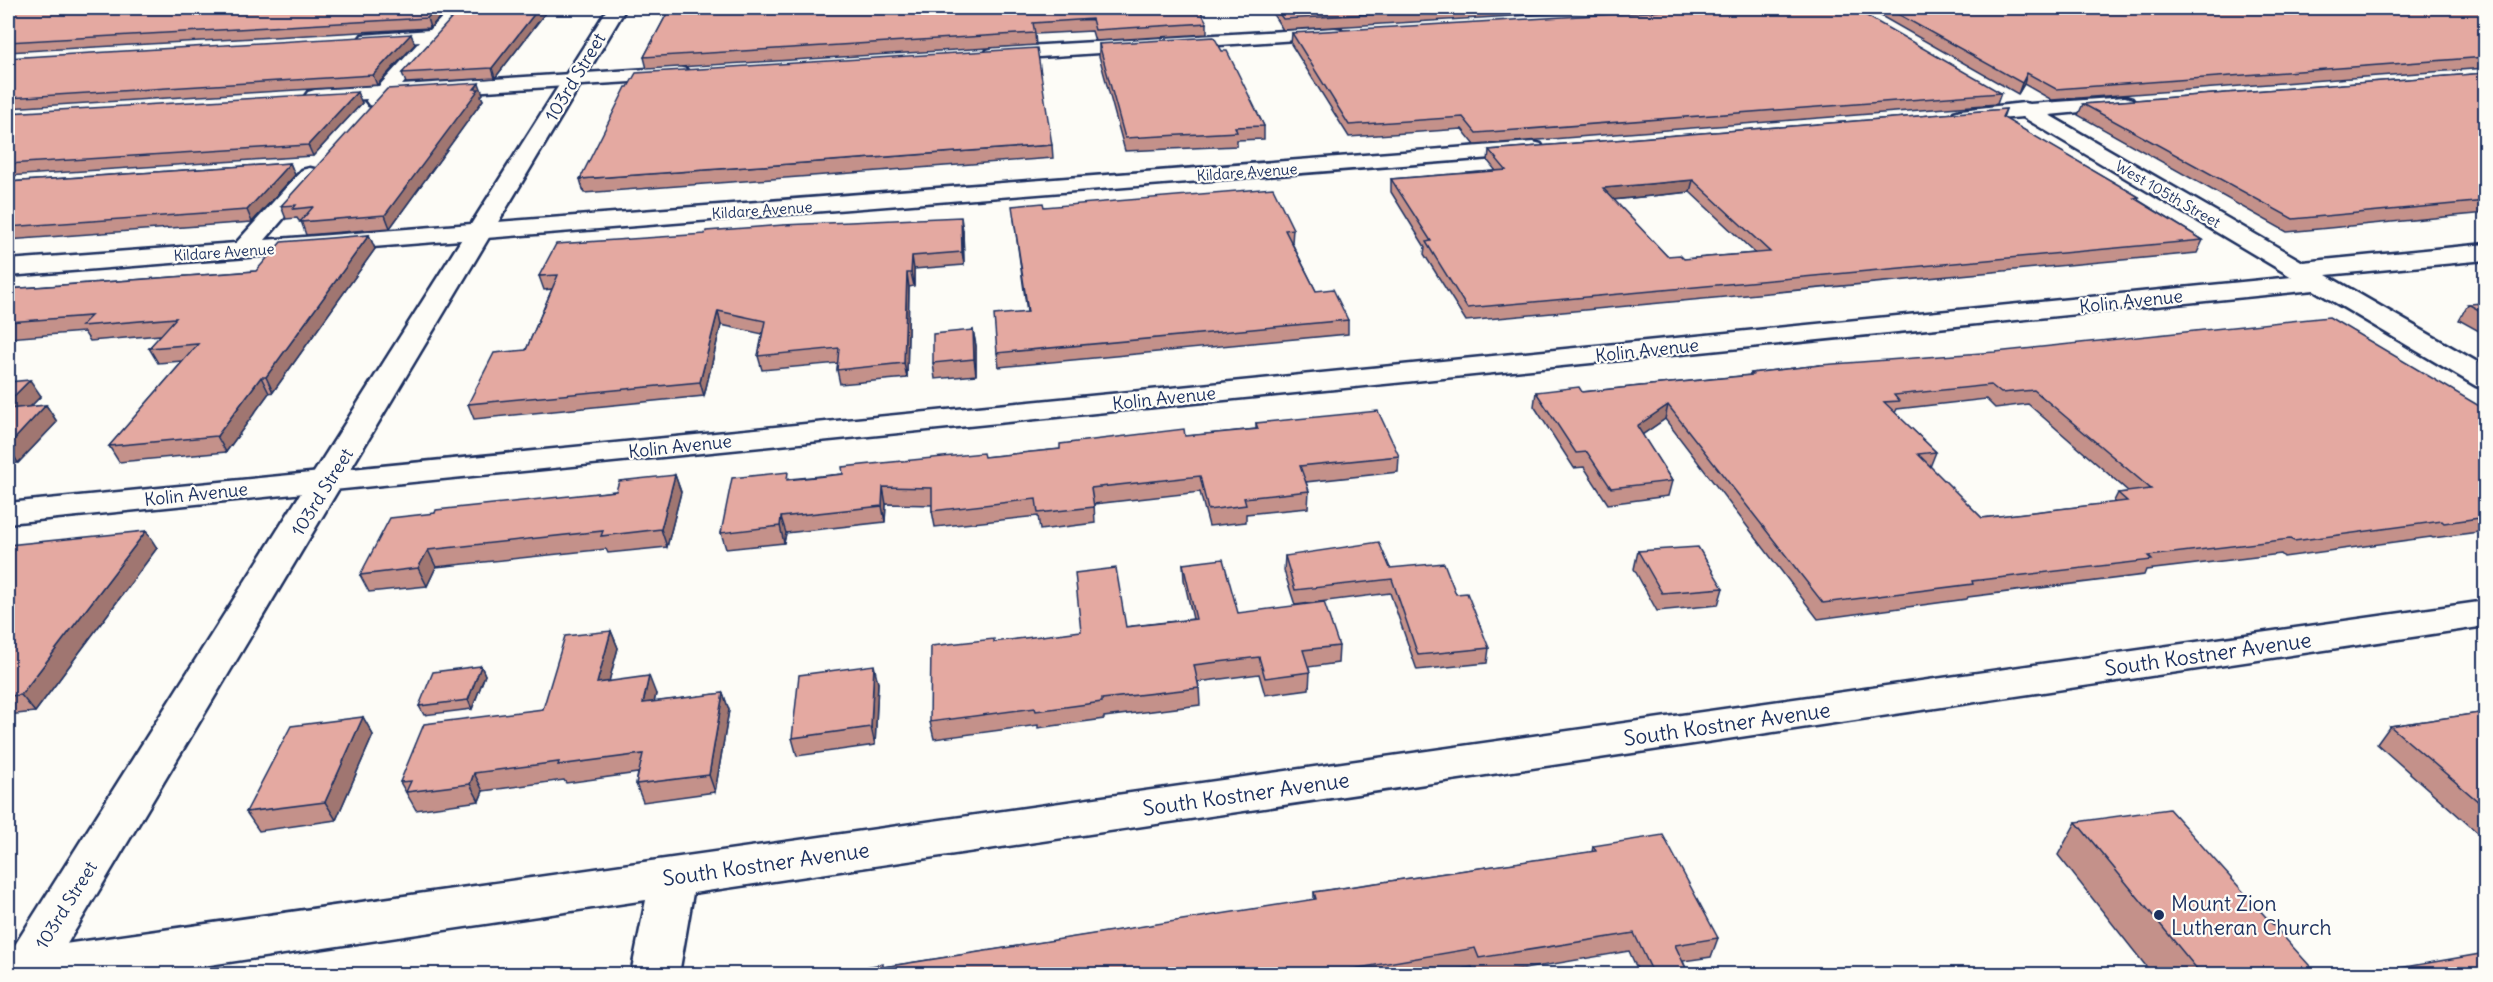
<svg xmlns="http://www.w3.org/2000/svg" width="2493" height="982" viewBox="0 0 2493 982" font-family="Delius,sans-serif">
  <style>
    .lines { fill: none; stroke-linecap: round; stroke-linejoin: round }
    .minor-casing { stroke: #1b2f5e; stroke-width: 5 }
    .major-casing { stroke: #1b2f5e; stroke-width: 5 }
    .minor { fill: #fdfcf7; fill-rule: evenodd }
    .major { fill: #fdfcf7; fill-rule: evenodd }
    .wall { fill: #c4918a; stroke: #1b2f5e; stroke-width: 1.5; fill-rule: evenodd }
    .shaded-wall { fill: #a07671; stroke: #1b2f5e; stroke-width: 1.5 }
    .building { fill: #e4a9a1; stroke: #1b2f5e; stroke-width: 1.5; fill-rule: evenodd }
    .poi-dot { fill: #1b2f5e; stroke: #fdfcf7; stroke-width: 2 }
    .labels { text-anchor: middle; dominant-baseline: central; stroke-width: 4.5; stroke-linejoin: round; paint-order: stroke }
    .far-street-label { font-size: 15px; fill: #1b2f5e; stroke: #fdfcf7 }
    .street-label { font-size: 18px; fill: #1b2f5e; stroke: #fdfcf7 }
    .near-street-label { font-size: 21px; fill: #1b2f5e; stroke: #fdfcf7 }
    .near-poi-label { font-size: 21px; fill: #1b2f5e; stroke: #fdfcf7; text-anchor: start }
  </style>
  <rect width="100%" height="100%" fill="#fdfcf7"/>
  <filter id="ink" filterUnits="userSpaceOnUse"><feTurbulence type="fractalNoise" baseFrequency=".0167" numOctaves="2"/><feDisplacementMap in="SourceGraphic" scale="12" xChannelSelector="R" yChannelSelector="G"/><feConvolveMatrix kernelMatrix="1 2 1 2 8 2 1 2 1" color-interpolation-filters="sRGB"/></filter>
  <g filter="url(#ink)">
    <g class="lines">
      <!-- minor casing -->
      <g class="minor-casing">
        <g id="minor">
          <path d="M451 8H469L402 85 679 67 686 69 689 73 686 77 679 79 390 97C383 105 380 108 369 105L366 101 367 99 315 102 308 100 305 96 308 92 315 90 379 86 420 41 368 45 362 43 359 39 362 35 430 30Z"/>
          <path d="M1335 28 1341 29 1344 33 1341 37 994 60 987 58 985 54 987 50 994 48Z"/>
          <path d="M2125 97 2132 99 2135 103 2132 107 2049 115 2303 262 2486 244V260L2326 275 2486 367V389L2476 386 2314 290 8 523V503L2292 277 2023 117 1961 122 1954 120 1951 116 1954 112 1961 110 2024 103 2030 104Z"/>
          <path d="M1533 142 1541 144 1544 149 1541 154 8 276V260L236 243 302 170 310 168 318 170 321 175 265 240Z"/>
          <path d="M2486 601V626L693 893 679 974H631L646 900 149 974H8V952Z"/>
        </g>
      </g>
      <!-- major casing -->
      <g class="major-casing">
        <path id="major" d="M608 8H626L49 974H8V956Z"/>
      </g>
      <!-- minor -->
      <use href="#minor" class="minor"/>
      <!-- major -->
      <use href="#major" class="major"/>
    </g>
    <!-- wall -->
    <g class="wall">
      <path d="M448 8 430 28 8 52V10Z"/>
      <path d="M549 8 495 78 406 83 402 73Z"/>
      <path d="M670 8 1207 23V34L1095 41 1092 31 1035 34 1036 45 647 69 644 57Z"/>
      <path d="M1269 8H1644L1283 30Z"/>
      <path d="M1867 8H2486V68L2052 100 2024 84 2018 94Z"/>
      <path d="M1292 33 2001 93 1997 104 1475 145 1462 129 1349 137 1291 44Z"/>
      <path d="M415 44 377 85 8 108V58Z"/>
      <path d="M1099 44 1222 51 1264 126V139L1237 140V146L1125 151 1099 56Z"/>
      <path d="M2486 73V213L2287 232 2078 115 2083 104Z"/>
      <path d="M483 94 481 96 483 100 390 228 306 235 301 221H299L297 218 286 219 281 206Z"/>
      <path d="M362 103 313 156 8 176V113Z"/>
      <path d="M2006 109 2003 118 2139 197 2138 200 2203 240 2197 253 1466 321 1424 254 1425 247 1391 192V179L1496 171 1488 161 1489 150ZM1690 192 1755 253 1684 259 1667 256 1613 200Z"/>
      <path d="M1052 145 1053 158 584 193 580 179Z"/>
      <path d="M290 163 295 175 252 222 8 240V182Z"/>
      <path d="M1044 207 1293 229 1292 243 1316 291 1348 320V334L999 367 997 353 1027 312 1014 219Z"/>
      <path d="M963 230 964 265 914 269V286L909 287 907 378 840 384 837 370 838 363 762 370 758 356 763 334 721 325 704 396 474 419 468 404 526 350 552 289 544 290 539 276Z"/>
      <path d="M369 235 375 249 273 392 269 393 226 452 119 462 109 446 183 361 158 363 149 348 161 335 90 341 84 332 8 338V289L256 271Z"/>
      <path d="M2486 303V335L2459 320 2468 304Z"/>
      <path d="M973 330 976 346V375L935 379 933 363Z"/>
      <path d="M1820 365 2486 410V531L2433 538 2431 537 2284 557 2281 554 2146 570 2144 575 1968 597 1967 599 1818 619 1665 419 1642 435 1672 481 1668 496 1608 504 1584 467 1574 468 1534 406 1536 392H1582L1641 386 1750 375 1751 373ZM1986 399 1995 408 2028 404 2129 492 2118 493 2113 503 1982 518 1930 467 1936 452 1895 413 1897 409Z"/>
      <path d="M8 382 41 396 30 407 46 405 57 422 18 463 8 464Z"/>
      <path d="M1256 423 1399 456 1398 472 1306 482 1309 491 1308 508 1246 514V522L1209 526 1200 492 1094 504 1095 523 1040 530 1038 516 935 527 932 511V505L886 504 885 522 786 533 784 543 726 549 721 533 789 479 843 474 984 457 1256 429Z"/>
      <path d="M675 475 681 492 667 547 608 553 606 549 436 567 427 586 369 592 360 575 435 513 616 491Z"/>
      <path d="M8 545 157 548 35 712 8 715Z"/>
      <path d="M1638 551 1723 588 1718 605 1657 611 1634 569Z"/>
      <path d="M1285 556 1390 568 1489 648 1487 663 1417 670 1390 593 1295 605 1284 571Z"/>
      <path d="M1183 564 1238 613 1339 646 1338 663 1308 667 1310 672 1309 689 1265 695 1259 674 1198 682 1199 688 1200 705 1104 717V719L1038 728V725L934 739 930 722 995 642 1193 619 1184 580Z"/>
      <path d="M611 631 618 648 609 681 656 694 654 702 723 693 729 710 715 792 643 802 636 784 638 773 566 783 564 780 483 791 479 801 416 810 400 782 543 709Z"/>
      <path d="M481 666 485 675 472 709 424 715 419 706Z"/>
      <path d="M878 683 875 745 797 756 792 738Z"/>
      <path d="M2486 712V840L2377 744 2390 726Z"/>
      <path d="M363 717 373 735 336 820 259 831 246 812Z"/>
      <path d="M2076 822 2318 975H2153L2058 855Z"/>
      <path d="M1593 846 1718 938 1711 957 1683 961 1689 975H1640L1629 951 1489 975H1475L1472 967 1425 975H819L884 967 1314 900V892L1592 852Z"/>
    </g>
    <!-- shaded-wall -->
    <g class="shaded-wall">
      <path d="M437 8H448L430 28 427 18Z"/>
      <path d="M539 8H549L495 78 492 68Z"/>
      <path d="M411 34 415 44 377 85 373 75Z"/>
      <path d="M2027 73 2024 84 2018 94 2022 83Z"/>
      <path d="M479 83 483 94 481 96 483 100 390 228 385 215Z"/>
      <path d="M357 92 362 103 313 156 308 145Z"/>
      <path d="M290 163 295 175 252 222 247 210Z"/>
      <path d="M1693 180 1690 192 1601 201 1603 188Z"/>
      <path d="M961 217 963 230 964 265 962 252Z"/>
      <path d="M369 235 375 249 273 392 266 377Z"/>
      <path d="M912 256 914 269V286L911 273Z"/>
      <path d="M907 273 909 287 907 378 904 363Z"/>
      <path d="M718 311 721 325 704 396 700 382Z"/>
      <path d="M973 330 976 346V375L974 359Z"/>
      <path d="M261 377 269 393 226 452 217 436Z"/>
      <path d="M30 380 41 396 11 426 8 421V402Z"/>
      <path d="M46 405 57 422 18 463 8 446Z"/>
      <path d="M1668 405 1665 419 1633 441 1637 426Z"/>
      <path d="M675 475 681 492 667 547 661 529Z"/>
      <path d="M883 487 886 504 885 522 882 506Z"/>
      <path d="M781 517 786 533 784 543 780 526Z"/>
      <path d="M146 531 157 548 35 712 21 695Z"/>
      <path d="M428 550 436 567 427 586 418 568Z"/>
      <path d="M611 631 618 648 604 700 597 683Z"/>
      <path d="M874 665 878 683 875 745 871 727Z"/>
      <path d="M481 666 485 675 472 709 468 700Z"/>
      <path d="M649 676 656 694 650 720 643 703Z"/>
      <path d="M723 693 729 710 715 792 709 775Z"/>
      <path d="M363 717 373 735 336 820 325 802Z"/>
      <path d="M474 773 483 791 479 801 470 784Z"/>
    </g>
    <!-- building -->
    <g class="building">
      <path d="M41 8H437L427 18 8 42V10Z"/>
      <path d="M461 8H539L492 68 402 73Z"/>
      <path d="M670 8H1199L1207 23 1095 30 1092 19 1033 23 1035 33 644 57Z"/>
      <path d="M1275 8H1481L1283 19Z"/>
      <path d="M1715 8H1853L2001 93 1476 133 1463 117 1349 125 1292 33Z"/>
      <path d="M1887 8H2486V57L2056 89 2027 73 2022 83Z"/>
      <path d="M411 34 373 75 8 98V58Z"/>
      <path d="M1214 37 1222 51H1227L1264 126 1235 127 1237 132 1125 138 1099 44Z"/>
      <path d="M1037 48 1052 145 580 179 626 87H628L636 73Z"/>
      <path d="M2486 73V201L2293 219 2083 104Z"/>
      <path d="M479 83 474 89H479L385 215 300 222 313 207 293 209 296 205 281 206 387 89Z"/>
      <path d="M357 92 308 145 8 164V113Z"/>
      <path d="M2006 109 2002 117 2139 197 2134 198 2203 240 1467 308 1426 242 1431 241 1391 179 1506 170 1489 150ZM1693 180 1770 252 1684 259 1680 255 1667 256 1603 188Z"/>
      <path d="M290 163 247 210 8 227V182Z"/>
      <path d="M1273 188 1293 229 1285 230 1316 291 1333 289 1348 320 997 353 994 315 1028 312 1012 206 1043 203 1044 207Z"/>
      <path d="M961 217 962 252 912 256 911 273H907L904 363 837 370 839 348 758 356 765 321 718 311 700 382 468 404 494 353 526 350 558 275 539 276 556 244 705 234 706 231 783 225Z"/>
      <path d="M369 235 266 377H261L217 436 109 446 198 344 149 348 176 318 81 326 91 316 8 322V289L256 271 281 242Z"/>
      <path d="M2486 303V314L2468 304Z"/>
      <path d="M2329 317 2486 410V517L2444 523 2442 521 2294 541 2290 539 2148 556 2152 560 1972 581 1973 584 1823 603 1668 405 1637 426 1672 481 1611 488 1587 452 1576 453 1536 392 1579 387 1582 392 1641 386 1753 375 1751 373 1820 365 1995 352ZM1991 385 2001 393 2034 390 2151 489 2118 493 2127 501 1982 518 1918 454 1936 452 1884 402 1899 401 1894 395Z"/>
      <path d="M973 330 974 359 933 363V334Z"/>
      <path d="M30 380 8 402V382Z"/>
      <path d="M46 405 8 446V409Z"/>
      <path d="M1378 411 1399 456 1300 466 1309 491 1244 498 1246 505 1208 510 1200 476 1091 488 1094 507 1038 513 1036 499 932 511V488L883 487 882 506 781 517 780 526 721 533 732 478 788 472 787 480 843 474 842 467 983 453 984 457 1060 449V444L1184 429 1185 436 1258 429 1256 423Z"/>
      <path d="M675 475 661 529 601 536 603 531 428 550 418 568 360 575 390 518 435 513 436 510 616 491 619 481Z"/>
      <path d="M146 531 21 695 8 696V545Z"/>
      <path d="M1379 542 1390 568 1444 563 1456 594 1467 593 1489 648 1418 655 1392 579 1295 590 1285 556Z"/>
      <path d="M1698 547 1723 588 1662 593 1638 551Z"/>
      <path d="M1223 559 1238 613 1324 602 1339 646 1303 650 1310 672 1265 678 1259 657 1194 665 1199 688 1102 699V702L1036 711 1035 708 930 722 931 646 994 639V642L1081 631 1075 573 1116 568 1126 627 1196 619 1183 564Z"/>
      <path d="M611 631 597 683 649 676 643 703 723 693 709 775 636 784 643 754 558 765 559 762 474 773 470 784 406 792 411 781 400 782 424 724 543 709 565 636Z"/>
      <path d="M874 665 871 727 792 738 799 675Z"/>
      <path d="M481 666 468 700 419 706 433 672Z"/>
      <path d="M2486 712V808L2390 726Z"/>
      <path d="M363 717 325 802 246 812 291 726Z"/>
      <path d="M2169 809 2318 975H2202L2076 822Z"/>
      <path d="M1663 835 1718 938 1675 945 1689 975H1654L1634 933 1479 958 1475 948 1318 975H819L883 964V967L1316 899 1314 892 1596 851 1593 846Z"/>
      <path d="M2486 953V975H2359Z"/>
    </g>
  </g>
  <!-- markers -->
  <circle class="poi-dot" cx="2159" cy="915" r="6"/>
  <g class="labels">
    <!-- far-street labels -->
    <g class="far-street-label">
      <text transform="translate(1247 172) rotate(-4)">Kildare Avenue</text>
      <text transform="translate(2168 194) rotate(30)">West 105th Street</text>
      <text transform="translate(762 210) rotate(-4)">Kildare Avenue</text>
      <text transform="translate(224 252) rotate(-4)">Kildare Avenue</text>
    </g>
    <!-- street labels -->
    <g class="street-label">
      <text transform="translate(575 77) rotate(-59)">103rd Street</text>
      <text transform="translate(2131 301) rotate(-6)">Kolin Avenue</text>
      <text transform="translate(1647 350) rotate(-6)">Kolin Avenue</text>
      <text transform="translate(1164 398) rotate(-6)">Kolin Avenue</text>
      <text transform="translate(680 446) rotate(-6)">Kolin Avenue</text>
      <text transform="translate(322 492) rotate(-58)">103rd Street</text>
      <text transform="translate(196 494) rotate(-6)">Kolin Avenue</text>
      <text transform="translate(66 905) rotate(-58)">103rd Street</text>
    </g>
    <!-- near-street labels -->
    <g class="near-street-label">
      <text transform="translate(2208 654) rotate(-8)">South Kostner Avenue</text>
      <text transform="translate(1727 724) rotate(-8)">South Kostner Avenue</text>
      <text transform="translate(1246 794) rotate(-8)">South Kostner Avenue</text>
      <text transform="translate(766 864) rotate(-8)">South Kostner Avenue</text>
    </g>
    <!-- near-poi labels -->
    <g class="near-poi-label">
      <text x="2171" y="903">Mount Zion<tspan x="2171" dy="24">Lutheran Church</tspan></text>
    </g>
  </g>
  <!-- margin -->
  <rect width="2493" height="982" fill="none" stroke="#fdfcf7" stroke-width="30"/>
  <rect x="15" y="15" width="2463" height="952" fill="none" stroke="#1b2f5e" stroke-width="2" filter="url(#ink)"/>
</svg>
